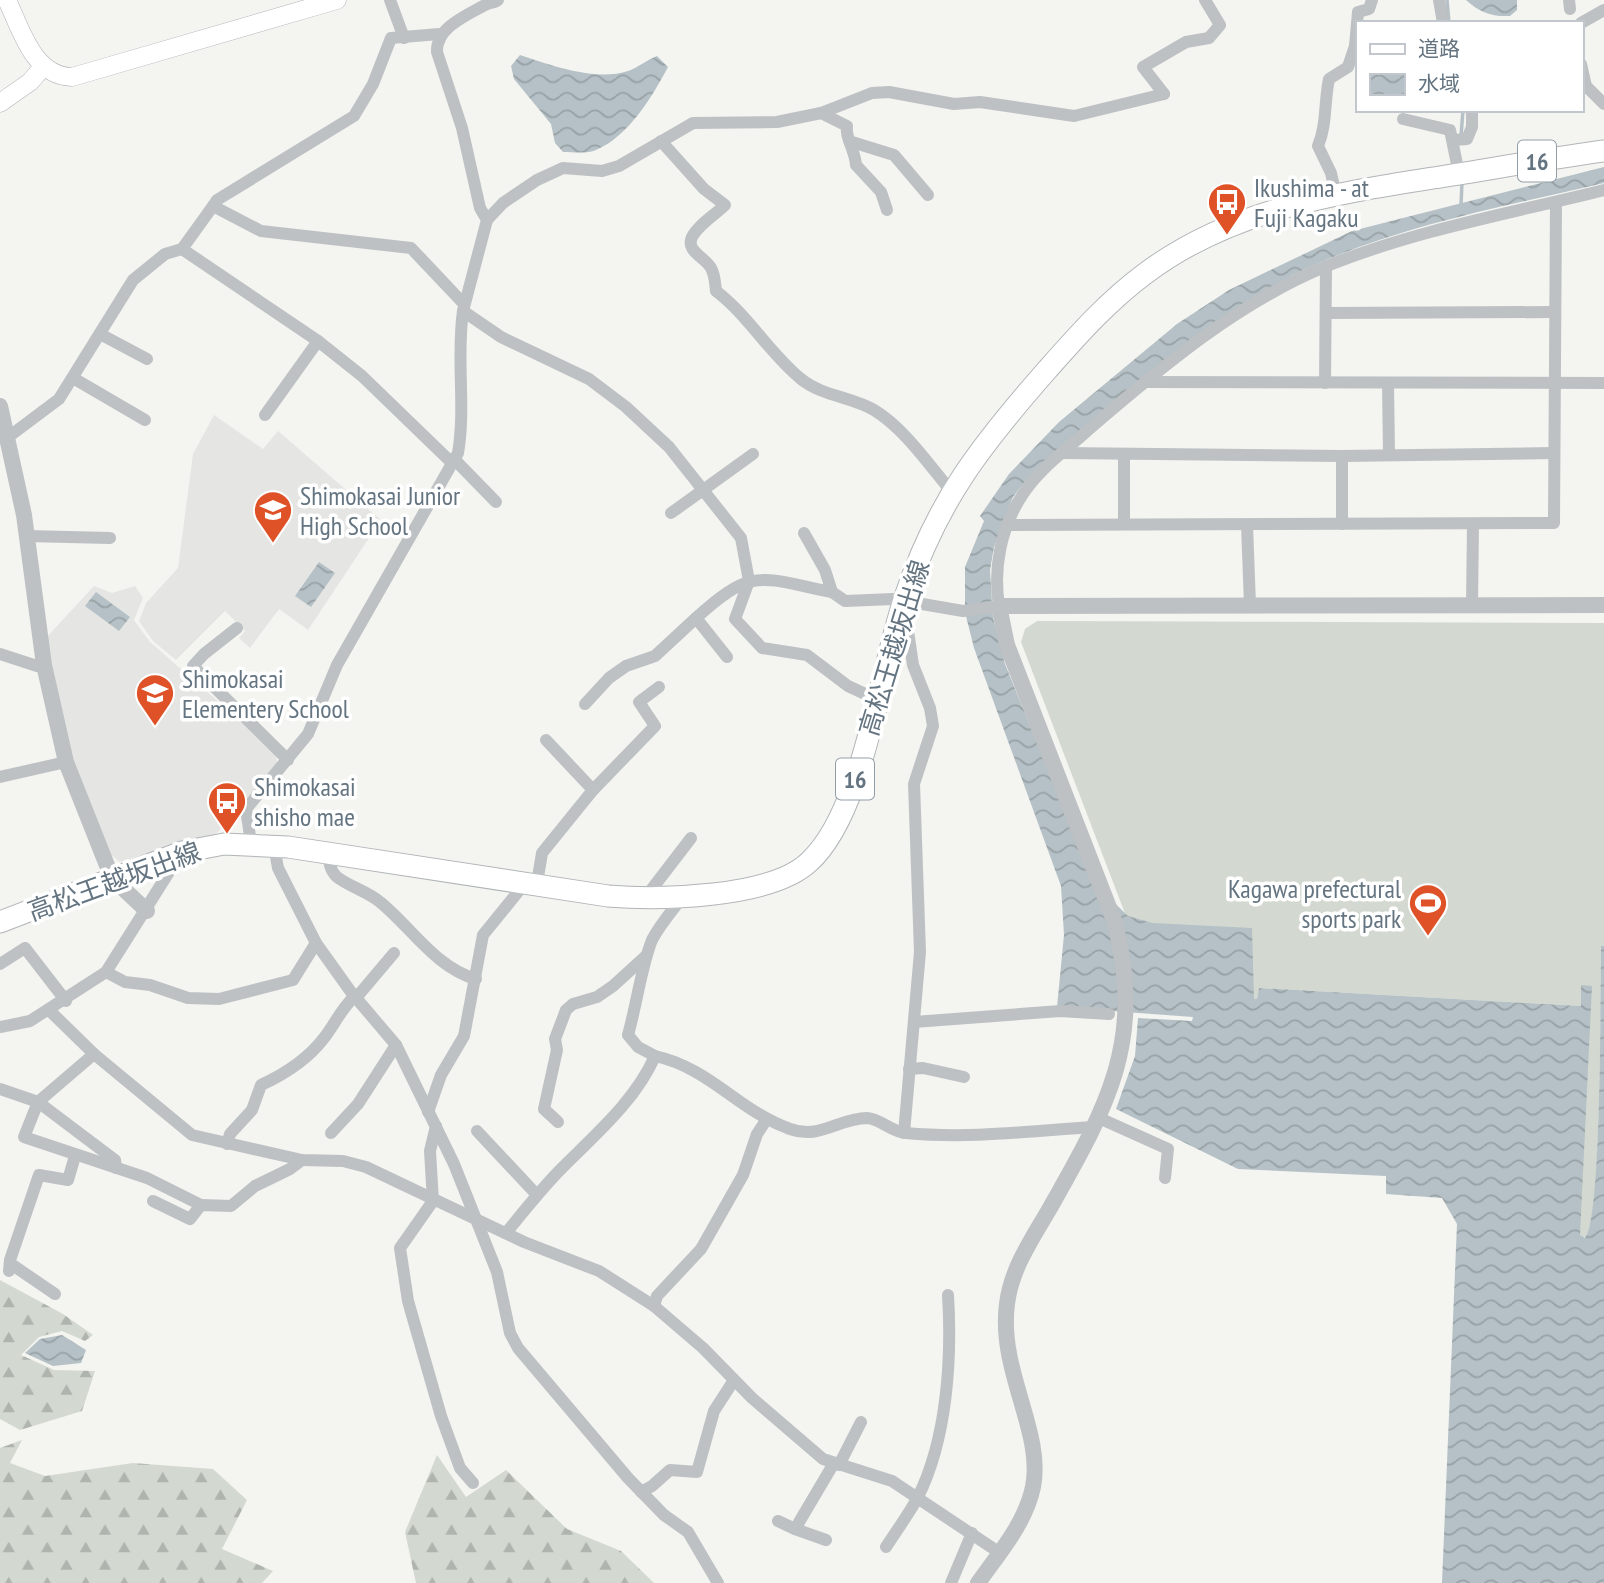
<svg xmlns="http://www.w3.org/2000/svg" width="1604" height="1583" viewBox="0 0 1604 1583" font-family="'PT Sans Narrow','Noto Sans JP',sans-serif">
  <style>
    .built { fill: #e5e6e4 }
    .forest { fill: url(#forest-firs) }
    .pitch { fill: #d3d9d0 }
    .water { fill: url(#water-waves) }
    .lines { fill: none; stroke-linecap: round; stroke-linejoin: round }
    .stream { stroke: #b5c1c6; stroke-width: 3.5 }
    .secondary-casing { stroke: #afb5b9; stroke-width: 19 }
    .primary-casing { stroke: #b0b5b8; stroke-width: 23 }
    .minor { stroke: #bdc1c4; stroke-width: 12 }
    .tertiary { stroke: #bdc1c4; stroke-width: 16 }
    .secondary { stroke: #fff; stroke-width: 18 }
    .primary { stroke: #fff; stroke-width: 21 }
    .labels { text-anchor: middle; dominant-baseline: central; stroke-width: 7; stroke-linejoin: round; paint-order: stroke }
    .shield { fill: #fff; stroke: #929ea7; stroke-width: 2 }
    .shield-label { font-size: 24px; font-weight: bold; fill: #647481 }
    .poi-label { font-size: 26px; fill: #647481; stroke: #fff; text-anchor: start }
    .street-label { font-size: 26px; fill: #647481; stroke: #fff }
  </style>
  <defs>
    <pattern id="forest-firs" width="22" height="20" patternUnits="userSpaceOnUse" patternTransform="scale(1.75)"><rect width="22" height="20" fill="#d3d9d0"/><path d="M5 1l3.5 6h-7zM16 11l3.5 6h-7z" fill="#afb5ae"/></pattern>
    <pattern id="water-waves" width="16" height="10" patternUnits="userSpaceOnUse" patternTransform="scale(1.75)"><rect width="16" height="10" fill="#b5c1c6"/><path d="M0 5q4-4 8 0t8 0" fill="none" stroke="#97a1a6"/></pattern>
  </defs>
  <rect width="100%" height="100%" fill="#f4f4f0"/>
  <!-- built -->
  <g class="built">
    <path d="M214 415 263 449 278 431 381 520 308 630 279 609 250 648 239 638 245 631 225 611 176 660 153 641 139 621 146 603 178 568 193 454Z"/>
    <path d="M94 586 112 593 135 586 143 598 134 620 150 642 276 752 277 765 217 833 142 860 139 856 120 862 103 849 69 762 45 639Z"/>
  </g>
  <!-- forest -->
  <g class="forest">
    <path d="M0 1280 63 1314 93 1335 85 1341 62 1331 39 1337 21 1355 54 1370 95 1371 82 1411 20 1430 0 1419Z"/>
    <path d="M22 1440 10 1463 45 1476 133 1463 213 1469 247 1500 222 1549 273 1571 262 1583H0V1448Z"/>
    <path d="M437 1455 466 1497 506 1470 567 1529 621 1551 654 1583H416L405 1532Z"/>
  </g>
  <!-- pitch -->
  <path class="pitch" d="M1037 621 1604 623V946H1601C1600 986 1602 1222 1586 1238L1580 1236 1581 1006 1259 988 1257 999H1254L1153 923 1126 916 1021 642 1025 629Z"/>
  <!-- water -->
  <g class="water">
    <path d="M1466 0H1517V10L1510 16C1492 17 1479 12 1466 0Z"/>
    <path d="M520 55C550 65 597 82 628 71 637 68 647 60 657 56L668 67C652 97 629 136 596 150 587 154 573 152 563 152L555 143 551 124 514 79 511 66Z"/>
    <path d="M1604 167V183C1498 208 1390 227 1291 276L1026 480 1013 497 994 547 990 570 993 618 1005 664 1094 883 1128 916 1153 923 1252 928 1254 999H1257L1259 988 1581 1006V985L1592 986 1580 1235 1585 1238C1602 1222 1600 985 1601 946H1604V1583H1442L1457 1224 1442 1198 1386 1194V1176L1238 1169 1116 1109 1135 1056 1138 1018 1192 1021 1193 1017 1057 1007 1064 935 1061 886 974 648 965 612V567L984 521 980 516 1009 474 1059 422 1177 324 1229 290 1352 231Z"/>
    <path d="M319 562 335 573 311 607 295 596Z"/>
    <path d="M96 592 130 617 119 631 85 606Z"/>
    <path d="M62 1335 86 1350 81 1363 53 1366 25 1353 40 1339Z"/>
  </g>
  <g class="lines">
    <!-- stream -->
    <g class="stream">
      <path d="M1447 0 1449 23"/>
      <path d="M1461 136 1463 110"/>
      <path d="M1461 205 1462 182"/>
    </g>
    <!-- secondary casing -->
    <g class="secondary-casing">
      <g id="secondary">
        <path d="M7 0C21 29 33 76 72 77L337 0"/>
        <path d="M0 103 30 82 43 67"/>
      </g>
    </g>
    <!-- primary casing -->
    <g class="primary-casing">
      <path id="primary" d="M0 922 182 852 224 844 288 847 608 896C659 900 771 898 809 862 864 812 880 669 905 597 937 501 981 445 1047 370 1078 335 1108 301 1146 273 1230 210 1332 194 1433 178 1490 169 1547 159 1604 151"/>
    </g>
    <!-- minor -->
    <g class="minor">
      <path d="M390 0 404 38"/>
      <path d="M498 0C495 3 490 2 485 5 465 16 436 28 437 52L462 128 480 208 487 220 503 203 537 180 563 168 602 171 619 166 693 123 777 122 821 113 872 93 889 92 954 104 980 102 1074 116 1164 94"/>
      <path d="M1439 0 1443 23"/>
      <path d="M1569 0 1570 9"/>
      <path d="M1581 23 1604 10"/>
      <path d="M1581 64 1586 86 1604 104"/>
      <path d="M1164 94 1143 67 1186 42 1209 38 1220 25 1205 0"/>
      <path d="M821 113 847 126C845 138 855 150 856 165L881 192 887 210"/>
      <path d="M1403 119 1450 130 1459 174"/>
      <path d="M1454 140 1467 139 1472 127V110"/>
      <path d="M661 141 704 189 725 205C716 214 698 225 692 237 685 251 706 258 711 268 715 275 715 283 716 291 749 316 769 353 801 379 822 396 852 397 874 410 904 428 929 465 951 491"/>
      <path d="M852 142 894 155 928 195"/>
      <path d="M1222 189 1236 223"/>
      <path d="M1336 195 1331 173 1318 146C1327 124 1324 103 1329 79L1348 67 1355 46 1358 12 1369 9 1372 0"/>
      <path d="M213 206 217 200 354 116 373 84 391 38 439 34"/>
      <path d="M487 220 463 311 501 337 589 379 626 407 669 447 741 538 749 581 735 619 762 648 807 655 848 686 876 699"/>
      <path d="M182 249 318 341 362 376 452 463"/>
      <path d="M1326 313 1554 312"/>
      <path d="M100 334 147 359"/>
      <path d="M73 378 145 420"/>
      <path d="M1145 382 1604 383"/>
      <path d="M1325 383 1326 266"/>
      <path d="M1388 383 1389 455"/>
      <path d="M265 415 318 341"/>
      <path d="M7 438 59 399 133 280 165 254 182 249 213 206 261 231 411 248 463 303"/>
      <path d="M1062 453 1342 456 1554 453"/>
      <path d="M454 459 496 502"/>
      <path d="M671 513 753 454"/>
      <path d="M1124 523V456"/>
      <path d="M1342 524V456"/>
      <path d="M1007 525 1554 523 1556 202"/>
      <path d="M1247 525 1250 605"/>
      <path d="M804 533 825 570 832 592 845 601 893 599 963 611 999 606C993 567 1001 527 1023 494 1039 469 1065 451 1087 431 1159 369 1238 302 1327 266 1416 230 1512 213 1604 190"/>
      <path d="M26 536 110 538"/>
      <path d="M1472 605 1473 524"/>
      <path d="M237 628 204 654 193 666 288 760"/>
      <path d="M0 654 37 666 44 665"/>
      <path d="M727 657 696 618C753 566 761 578 832 592"/>
      <path d="M585 704 609 678 626 666 655 656 696 618"/>
      <path d="M546 740 593 790"/>
      <path d="M0 777 66 762"/>
      <path d="M251 843 246 809 308 734 337 665 458 453C466 406 456 358 463 311"/>
      <path d="M274 846 278 868 316 943 351 992 396 1045 454 1164 497 1272 510 1333 518 1348 628 1478 664 1515 688 1532 718 1583"/>
      <path d="M328 853C329 862 330 871 337 877 350 887 367 891 380 902 411 927 436 968 476 979"/>
      <path d="M537 883 542 853 593 790 655 726 639 702 659 687"/>
      <path d="M645 898 691 838"/>
      <path d="M0 964 25 948 66 1001"/>
      <path d="M106 972 125 982 150 985 188 998 219 999 293 980 316 943"/>
      <path d="M356 998 394 953"/>
      <path d="M50 1011 94 1054 192 1135 302 1160 343 1161 366 1167 524 1242 599 1271 654 1306"/>
      <path d="M914 1022 1060 1011 1109 1014"/>
      <path d="M0 1027 30 1021 106 972 181 853"/>
      <path d="M94 1054 38 1102 24 1137 147 1178 201 1205"/>
      <path d="M655 1056 638 1047 628 1035C636 1007 642 964 652 940 660 924 673 910 684 895"/>
      <path d="M909 1069 923 1068 964 1077"/>
      <path d="M0 1089 38 1102 115 1160 116 1168"/>
      <path d="M428 1112 441 1075 464 1036 483 935 526 882"/>
      <path d="M1099 1118 1168 1149 1165 1178"/>
      <path d="M767 1119 757 1134 743 1175 701 1249 657 1296 654 1306 703 1348 752 1398 823 1459 892 1481 1000 1553"/>
      <path d="M558 1122 544 1109 557 1050 555 1039 566 1010 573 1004 597 997 613 986 646 956"/>
      <path d="M436 1126 430 1151 433 1201 400 1248 408 1301 441 1416 460 1468 473 1483"/>
      <path d="M477 1131 537 1195"/>
      <path d="M331 1133 358 1104 396 1045"/>
      <path d="M904 1133 920 952 914 784 933 726 930 708 913 665 905 611"/>
      <path d="M227 1144 230 1134 252 1110 261 1085C285 1074 308 1059 324 1038 335 1024 341 1009 354 997"/>
      <path d="M153 1201 190 1219 201 1205 231 1206 255 1186 290 1169 302 1160"/>
      <path d="M506 1233C524 1211 542 1188 562 1168 595 1135 636 1100 655 1056 710 1068 739 1111 790 1129 820 1140 839 1118 867 1118 881 1119 891 1132 906 1133 969 1139 1031 1131 1093 1127"/>
      <path d="M11 1264 55 1294"/>
      <path d="M9 1271 10 1260 39 1175 68 1180 75 1156"/>
      <path d="M839 1465 861 1422"/>
      <path d="M641 1492 652 1486 670 1470 697 1472 714 1411 734 1380"/>
      <path d="M778 1521 795 1529 834 1463"/>
      <path d="M795 1529 826 1540"/>
      <path d="M886 1547C896 1531 909 1514 918 1497 947 1439 952 1359 948 1295"/>
      <path d="M951 1583 972 1533"/>
    </g>
    <!-- tertiary -->
    <g class="tertiary">
      <path d="M0 406 24 515 44 665 66 762 112 878 147 911"/>
      <path d="M978 1583C999 1553 1025 1524 1033 1487 1044 1432 998 1370 1007 1304 1011 1269 1032 1239 1050 1208 1107 1107 1145 1042 1115 923L1007 645 999 606 1604 605"/>
    </g>
    <!-- secondary -->
    <use href="#secondary" class="secondary"/>
    <!-- primary -->
    <use href="#primary" class="primary"/>
  </g>
  <!-- icons -->
  <defs>
    <g id="bus-pin" transform="scale(2.0125)"><path d="M0 17L-7.5 6A9.5 9.5 0 1 1 7.5 6Z" fill="#df5126" stroke="#fff"/><path d="M-5-6H5V4H4V6H2V4H-2V6H-4V4H-5ZM-3.5-4V0h7V-4ZM-3.5 1.2v1.5H-2V1.2ZM2 1.2v1.5H3.5V1.2Z" fill="#fff"/></g>
    <g id="school-pin" transform="scale(2.0125)"><path d="M0 17L-7.5 6A9.5 9.5 0 1 1 7.5 6Z" fill="#df5126" stroke="#fff"/><path d="M0-5L7-2L0 1L-7-2ZM-4 1L0 2.5L4 1V4Q0 6-4 4Z" fill="#fff"/></g>
    <g id="stadium-pin" transform="scale(2.0125)"><path d="M0 17L-7.5 6A9.5 9.5 0 1 1 7.5 6Z" fill="#df5126" stroke="#fff"/><path d="M0-5a6.5 5 0 1 0 0 10a6.5 5 0 1 0 0-10ZM-3.5-1.8h7v3.6h-7Z" fill="#fff"/></g>
  </defs>
  <g fill-rule="evenodd">
    <use href="#bus-pin" x="1227" y="202"/>
    <use href="#school-pin" x="273" y="510"/>
    <use href="#school-pin" x="155" y="693"/>
    <use href="#bus-pin" x="227" y="801"/>
    <use href="#stadium-pin" x="1428" y="903"/>
  </g>
  <g class="labels">
    <!-- shield labels -->
    <g class="shield">
      <rect x="1518" y="140.5" width="38" height="41" rx="5"/>
      <rect x="836" y="758.5" width="38" height="41" rx="5"/>
    </g>
    <g class="shield-label">
      <text x="1537" y="161">16</text>
      <text x="855" y="779">16</text>
    </g>
    <!-- poi labels -->
    <g class="poi-label">
      <text x="1254" y="187">Ikushima - at<tspan x="1254" dy="30">Fuji Kagaku</tspan></text>
      <text x="300" y="495">Shimokasai Junior<tspan x="300" dy="30">High School</tspan></text>
      <text x="182" y="678">Shimokasai<tspan x="182" dy="30">Elementery School</tspan></text>
      <text x="254" y="786">Shimokasai<tspan x="254" dy="30">shisho mae</tspan></text>
      <text x="1401" y="888" text-anchor="end">Kagawa prefectural<tspan x="1401" dy="30">sports park</tspan></text>
    </g>
    <!-- street labels -->
    <g class="street-label">
      <text transform="translate(894 648) rotate(-73)">高松王越坂出線</text>
      <text transform="translate(114 881) rotate(-20)">高松王越坂出線</text>
    </g>
  </g>
  <!-- legend -->
  <rect x="1356" y="21" width="228" height="91" fill="#ffffff" stroke="#c1c7cd" stroke-width="2"/>
  <rect x="1370" y="44" width="35" height="10" fill="#ffffff" stroke="#c1c7cd" stroke-width="2"/>
  <text x="1418" y="56" font-size="21" fill="#647481">道路</text>
  <rect x="1370" y="74" width="35" height="21" fill="url(#water-waves)" stroke="#c1c7cd" stroke-width="2"/>
  <text x="1418" y="91" font-size="21" fill="#647481">水域</text>
</svg>
